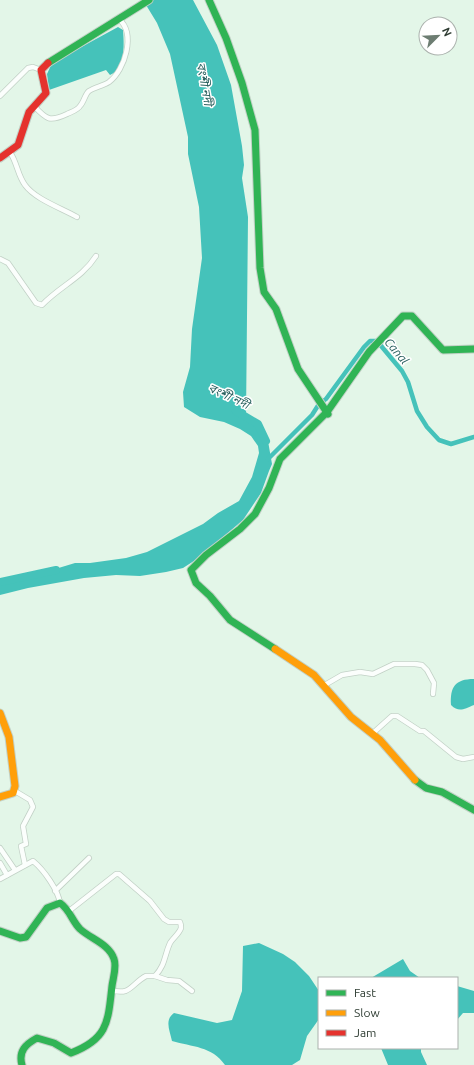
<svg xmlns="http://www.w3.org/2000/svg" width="474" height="1065" viewBox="0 0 474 1065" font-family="Ubuntu,'Noto Sans Bengali',sans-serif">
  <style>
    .water { fill: #45c2ba }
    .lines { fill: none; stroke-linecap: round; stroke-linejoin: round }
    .canal { stroke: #45c2ba; stroke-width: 4.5 }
    .river { stroke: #45c2ba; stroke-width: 8 }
    .street-casing { stroke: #c2d1c6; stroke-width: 6 }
    .fast-casing { stroke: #c2d1c6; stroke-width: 9 }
    .slow-casing { stroke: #c2d1c6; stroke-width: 9 }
    .jam-casing { stroke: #c2d1c6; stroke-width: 9 }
    .street { stroke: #fbfefc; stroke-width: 4.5 }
    .fast { stroke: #30b455; stroke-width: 7 }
    .slow { stroke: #ff9f0a; stroke-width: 7 }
    .jam { stroke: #e5322d; stroke-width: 7 }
    .labels { text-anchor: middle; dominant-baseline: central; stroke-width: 3; stroke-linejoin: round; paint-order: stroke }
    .water-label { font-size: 12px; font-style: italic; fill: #2b6260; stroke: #fff }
  </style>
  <rect width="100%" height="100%" fill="#e3f6e8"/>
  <!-- water -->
  <g class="water">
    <path d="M143 0H193L217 45 231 85 242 146 244 165 242 178 248 217 246 418 252 421 268 441 272 464 269 471 261 493 243 520 197 559 183 568 166 572 140 576 116 575 84 578 28 588 0 595V580L42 573 75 563H90L126 558 147 552 203 524 218 513 239 501 252 477 259 453 258 446 251 436 240 429 224 422 200 417 184 407 183 392 190 367 192 329 202 258 199 207 188 154V137L170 54 157 23Z"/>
    <path d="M118 27 123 30C124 44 126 68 110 75L106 70 49 90 47 74 52 63Z"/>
    <path d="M474 679V705C464 709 459 713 451 705 450 687 455 679 474 679Z"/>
    <path d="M259 943 283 954 295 962 309 976 319 991V1019L307 1036 300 1060 292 1065H225C212 1046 192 1047 172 1041 170 1031 164 1020 174 1013L217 1023 232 1020 242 991 243 946Z"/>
    <path d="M403 959 410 971 420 978H371Z"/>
    <path d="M457 986 474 991V1013H463L457 1020Z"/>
    <path d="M381 1048H421V1052L427 1065H388Z"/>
  </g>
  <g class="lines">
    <!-- canal -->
    <path class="canal" d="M268 459 312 415 319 404 326 399 364 347 370 341H377L402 371 408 382 417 411 427 427 439 440 451 444 474 437"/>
    <!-- river -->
    <g class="river">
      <path d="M236 411 258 424 266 441"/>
      <path d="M0 582 56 570"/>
    </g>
    <!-- street casing -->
    <g class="street-casing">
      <g id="street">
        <path d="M0 96 28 68 33 67 41 70"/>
        <path d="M34 106C47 120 50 122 67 114 71 112 78 110 80 106 84 102 85 94 89 91 95 87 103 86 109 82 125 70 136 34 119 19"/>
        <path d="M11 154C17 163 18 176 25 185 35 199 61 208 77 217"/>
        <path d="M0 259 8 263 36 303 42 305C60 286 82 278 96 256"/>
        <path d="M323 686 342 675 360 672 373 674 394 664H415L422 665 427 670 434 683 433 694"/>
        <path d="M372 734 392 716H397L420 731H424L456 757 463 759 474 757"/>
        <path d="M15 791 30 800 33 807 23 826 26 844 21 846 25 865"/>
        <path d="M0 848 15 870"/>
        <path d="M0 863 7 875"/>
        <path d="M0 879 33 861C44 870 58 890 60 903"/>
        <path d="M55 891 89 858"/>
        <path d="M69 911 116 874H119L150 901 164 919 169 922H180C181 924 181 925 181 928 179 934 173 938 170 943 164 956 166 964 155 976H146C131 984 131 996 111 990"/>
        <path d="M155 976 167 980 179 981 192 991"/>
      </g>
    </g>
    <!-- fast casing -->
    <g class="fast-casing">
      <g id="fast">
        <path d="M209 0 226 38 242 83 255 130 260 268 264 292 276 309 298 369 328 414"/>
        <path d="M48 63 149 0"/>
        <path d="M275 649 230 620 210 596 196 583 191 570 206 555 240 529 255 514 269 488 280 459 327 412 369 352 403 316H412L443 350 474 349"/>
        <path d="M415 780 426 788 442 792 474 810"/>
        <path d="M0 931 20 938 26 937 47 908 60 903C70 910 72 921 80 929 91 939 109 944 114 959 117 967 113 978 112 986 108 1022 108 1039 71 1053L54 1043 37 1038C26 1044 18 1051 22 1065"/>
      </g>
    </g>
    <!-- slow casing -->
    <g class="slow-casing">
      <g id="slow">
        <path d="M275 649 314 675 351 717 380 740 415 780"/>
        <path d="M0 713 9 737 15 786 13 793 0 797"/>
      </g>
    </g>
    <!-- jam casing -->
    <g class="jam-casing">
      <path id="jam" d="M0 158 18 145 29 112 46 93 41 70 48 63"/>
    </g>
    <!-- street -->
    <use href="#street" class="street"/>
    <!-- fast -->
    <use href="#fast" class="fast"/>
    <!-- slow -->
    <use href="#slow" class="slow"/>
    <!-- jam -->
    <use href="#jam" class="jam"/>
  </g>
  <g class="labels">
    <!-- water labels -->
    <g class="water-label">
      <text transform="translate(205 84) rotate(80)">বংশী নদী</text>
      <text transform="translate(397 351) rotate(50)">Canal</text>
      <text transform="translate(229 396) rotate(25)">বংশী নদী</text>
    </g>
  </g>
  <!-- legend -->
  <rect x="318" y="977" width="140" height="72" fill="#ffffff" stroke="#abb1ad"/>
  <rect x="326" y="990" width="20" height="6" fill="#30b455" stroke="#abb1ad"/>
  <text x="354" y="997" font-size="12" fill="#2e3c32">Fast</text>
  <rect x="326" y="1010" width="20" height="6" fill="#ff9f0a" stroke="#abb1ad"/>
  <text x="354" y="1017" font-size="12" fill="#2e3c32">Slow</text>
  <rect x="326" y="1030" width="20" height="6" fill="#e5322d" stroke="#abb1ad"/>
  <text x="354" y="1037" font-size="12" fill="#2e3c32">Jam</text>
  <!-- north arrow -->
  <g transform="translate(438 36) rotate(66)"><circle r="19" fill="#ffffff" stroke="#abb1ad"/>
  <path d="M0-3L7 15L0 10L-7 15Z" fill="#6d7d72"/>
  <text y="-6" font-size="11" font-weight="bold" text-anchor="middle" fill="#2e3c32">N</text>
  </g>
</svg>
